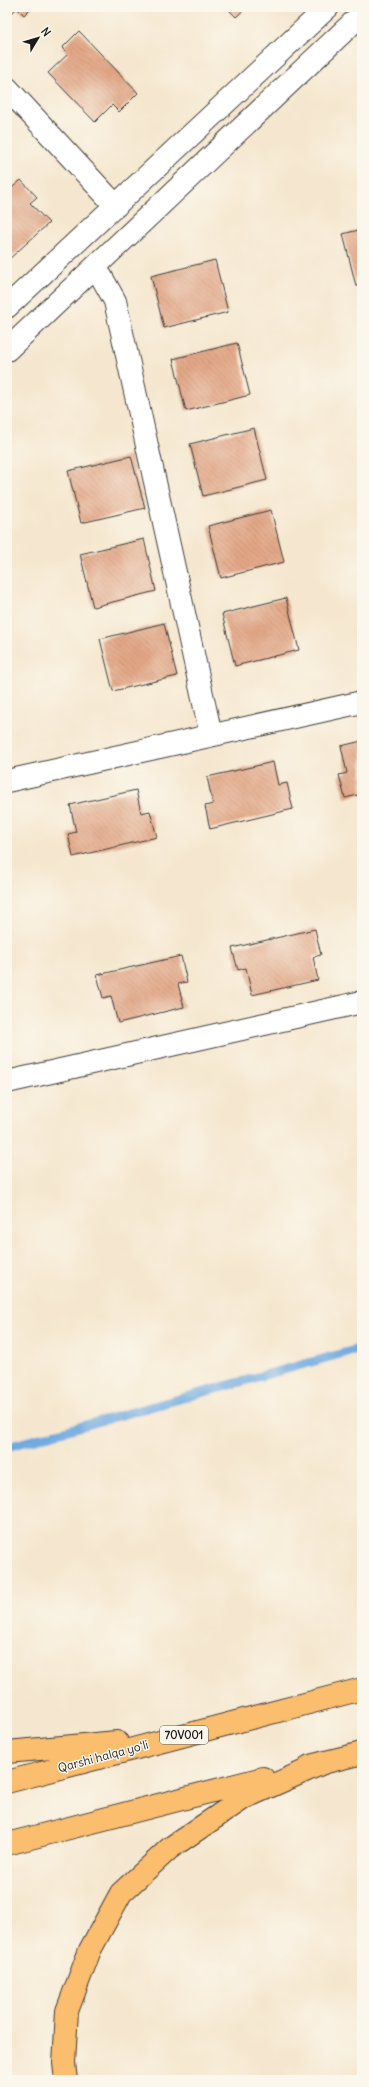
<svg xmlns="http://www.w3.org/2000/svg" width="369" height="2087" viewBox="0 0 369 2087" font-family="Delius,sans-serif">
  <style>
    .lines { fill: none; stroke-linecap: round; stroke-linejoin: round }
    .stream { stroke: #6ea9df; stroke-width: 9 }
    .building { fill: url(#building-back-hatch) }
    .minor-casing { stroke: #3d3a37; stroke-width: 24 }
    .highway-casing { stroke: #3d3a37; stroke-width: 24 }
    .minor { stroke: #fff; stroke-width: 22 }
    .highway { stroke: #fbbd6e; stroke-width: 22 }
    .labels { text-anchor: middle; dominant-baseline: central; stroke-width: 3; stroke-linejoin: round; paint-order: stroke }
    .shield { fill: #fbf7ec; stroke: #5f5e5a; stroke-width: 1 }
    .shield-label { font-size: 11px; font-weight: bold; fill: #1c1c1c }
    .street-label { font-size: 12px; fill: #1c1c1c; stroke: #fbf7ec }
  </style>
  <defs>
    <pattern id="building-back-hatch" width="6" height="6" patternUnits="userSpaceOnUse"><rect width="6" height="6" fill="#e2a685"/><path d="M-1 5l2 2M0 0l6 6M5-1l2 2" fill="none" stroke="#c18e72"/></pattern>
  </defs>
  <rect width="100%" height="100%" fill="#fbf7ec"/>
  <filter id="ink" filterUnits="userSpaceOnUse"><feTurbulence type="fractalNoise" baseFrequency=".025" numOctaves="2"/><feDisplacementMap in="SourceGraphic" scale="8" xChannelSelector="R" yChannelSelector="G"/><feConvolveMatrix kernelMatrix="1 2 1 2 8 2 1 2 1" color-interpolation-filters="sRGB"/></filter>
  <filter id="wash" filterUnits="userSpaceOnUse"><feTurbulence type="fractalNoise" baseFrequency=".012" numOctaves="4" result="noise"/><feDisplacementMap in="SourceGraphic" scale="16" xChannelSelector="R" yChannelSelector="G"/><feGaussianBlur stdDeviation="0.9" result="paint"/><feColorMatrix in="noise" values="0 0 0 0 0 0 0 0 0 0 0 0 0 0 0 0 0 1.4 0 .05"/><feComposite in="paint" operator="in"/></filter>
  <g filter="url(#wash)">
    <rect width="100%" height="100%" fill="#f5e7cf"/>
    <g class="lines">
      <!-- stream -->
      <path class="stream" d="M7 1447 362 1348"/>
    </g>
    <g id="blocks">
      <!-- building -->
      <g class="building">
        <path d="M7 7H32L24 15 17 8 7 18Z"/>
        <path d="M226 7H247L236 17Z"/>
        <path d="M79 31 138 93 119 112 112 105 95 122 48 73 68 54 62 48Z"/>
        <path d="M21 180 37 197 30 203 49 223 7 261V192Z"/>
        <path d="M362 229V285L356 286 343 234Z"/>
        <path d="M215 260 228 312 164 328 151 276Z"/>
        <path d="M237 343 250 395 186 411 173 359Z"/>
        <path d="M254 428 267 480 203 496 190 444Z"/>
        <path d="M131 456 145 508 81 523 68 471Z"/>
        <path d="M271 510 284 562 221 578 208 526Z"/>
        <path d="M144 539 156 591 93 607 80 554Z"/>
        <path d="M286 598 299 650 235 666 222 614Z"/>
        <path d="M164 623 177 676 113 691 100 639Z"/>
        <path d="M362 741V794L345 798 339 775 347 773 341 746Z"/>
        <path d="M273 762 278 785 287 783 293 809 210 829 205 806 213 804 207 777Z"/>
        <path d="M136 790 141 813 150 811 157 837 73 857 68 834 76 832 70 805Z"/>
        <path d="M315 929 321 955 313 957 318 980 252 995 246 968 238 970 232 948Z"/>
        <path d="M181 956 187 982 178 984 184 1007 118 1023 111 996 103 998 97 975Z"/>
      </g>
    </g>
  </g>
  <g filter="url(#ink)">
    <use href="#blocks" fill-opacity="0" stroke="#3d3a37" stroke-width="1"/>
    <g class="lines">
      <!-- minor casing -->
      <g class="minor-casing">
        <g id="minor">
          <path d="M7 88 116 206"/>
          <path d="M96 267 115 301 211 735"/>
          <path d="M7 307 328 7"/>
          <path d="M7 350 362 14"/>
          <path d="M7 781 362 702"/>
          <path d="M7 1082 362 1002"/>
        </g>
      </g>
      <!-- highway casing -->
      <g class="highway-casing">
        <g id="highway">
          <path d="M7 1752 117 1742"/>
          <path d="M310 1766 362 1753"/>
          <path d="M7 1782 362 1689"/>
          <path d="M7 1844 263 1778"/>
          <path d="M66 2080 64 2063 67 2011 90 1950 121 1893 170 1848 244 1798 323 1763"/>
        </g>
      </g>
      <!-- minor -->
      <use href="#minor" class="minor"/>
      <!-- highway -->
      <use href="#highway" class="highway"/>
    </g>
  </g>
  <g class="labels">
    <!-- shield labels -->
    <rect class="shield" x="160" y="1726" width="48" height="18" rx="3"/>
    <g class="shield-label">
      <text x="184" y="1735">70V001</text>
    </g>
    <!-- street labels -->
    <g class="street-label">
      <text transform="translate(103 1756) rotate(-15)">Qarshi halqa yoʻli</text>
    </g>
  </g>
  <!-- margin -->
  <rect width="369" height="2087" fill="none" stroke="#fbf7ec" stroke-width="24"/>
  <!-- north arrow -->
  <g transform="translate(38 38) rotate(52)" stroke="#fbf7ec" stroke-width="3" paint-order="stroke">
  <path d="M0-3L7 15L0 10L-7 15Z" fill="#1c1c1c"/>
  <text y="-6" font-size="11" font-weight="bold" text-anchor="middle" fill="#1c1c1c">N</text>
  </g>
</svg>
